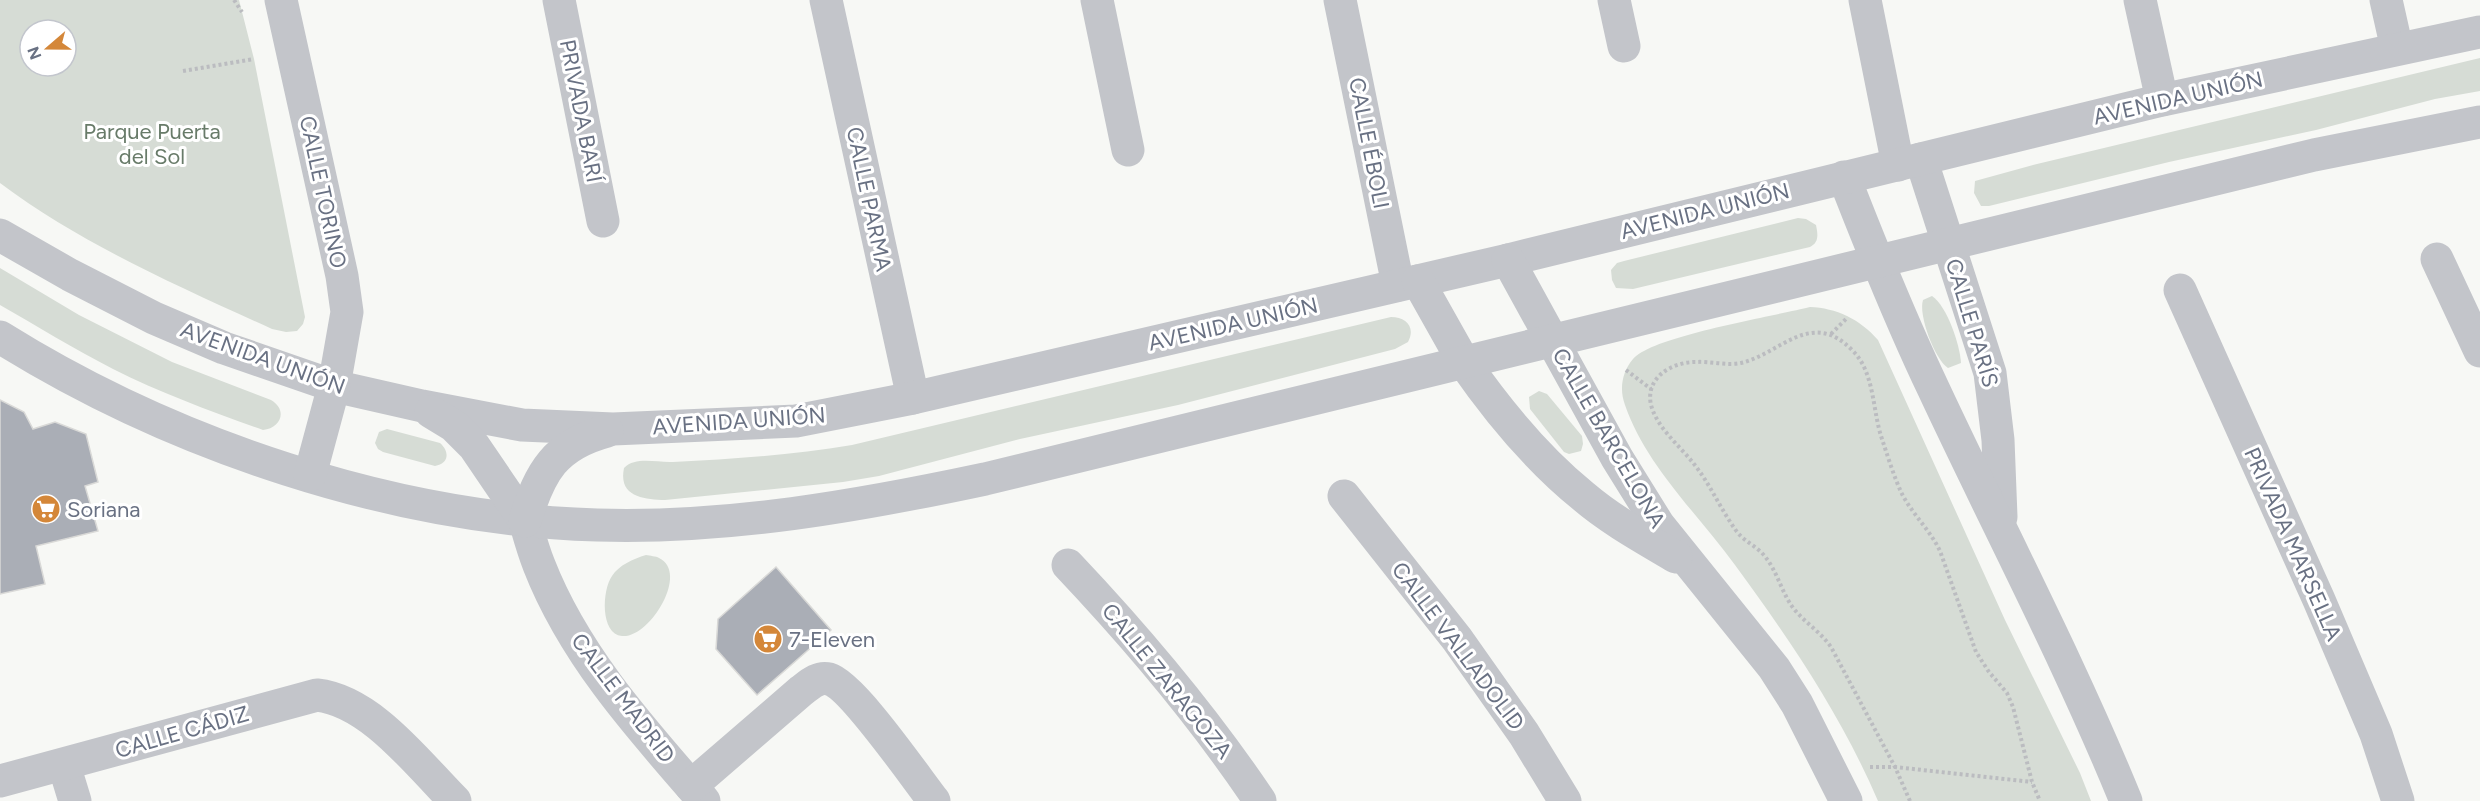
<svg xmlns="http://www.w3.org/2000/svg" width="2480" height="801" viewBox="0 0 2480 801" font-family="Figtree,sans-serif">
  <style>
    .green { fill: #d6dcd5; fill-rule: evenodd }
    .building { fill: #aaaeb6; stroke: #d9d9d7; stroke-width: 1.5 }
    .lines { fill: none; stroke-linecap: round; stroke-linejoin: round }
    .path { stroke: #bbbcc0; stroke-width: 4; stroke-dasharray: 3 3; stroke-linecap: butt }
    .minor { stroke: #c3c5ca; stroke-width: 33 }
    .tertiary { stroke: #c3c5ca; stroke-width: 33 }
    .labels { text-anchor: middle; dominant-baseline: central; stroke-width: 6; stroke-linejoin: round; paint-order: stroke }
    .street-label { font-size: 22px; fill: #697183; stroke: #fff }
    .park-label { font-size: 22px; fill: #687b69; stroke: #fff }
    .poi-label { font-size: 22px; fill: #697183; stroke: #fff; text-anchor: start }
  </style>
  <rect width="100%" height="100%" fill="#f7f8f5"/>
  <!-- green -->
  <g class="green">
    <path d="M0 0H239L254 59 305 317 303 324 297 331 286 332 272 329C178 286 83 245 0 183ZM30 30H66V66H30Z"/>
    <path d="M2480 58V91L2435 99 2316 130 2169 162 1989 206H1981L1974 193 1975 181 2037 164Z"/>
    <path d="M1798 218 1806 219 1816 225C1818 235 1819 242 1810 247L1633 289 1616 288 1612 280 1611 270 1617 263 1624 261Z"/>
    <path d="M0 268 79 315 172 362 271 400C288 410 281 428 263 430 212 412 161 393 113 369 74 349 37 326 0 305Z"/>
    <path d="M1932 296C1947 306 1960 345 1961 363L1948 368C1935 360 1918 315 1923 300Z"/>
    <path d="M1810 307C1836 308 1860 319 1878 340L2005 620 2080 773 2091 801H1878C1841 715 1790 640 1735 565 1698 514 1646 466 1625 405 1619 389 1622 372 1633 359 1652 336 1775 316 1810 307Z"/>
    <path d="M1391 317C1406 317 1416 327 1408 342L1395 349 1178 405 1020 439 879 476 843 482 665 500C644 499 618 497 624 468 636 456 657 463 673 462 733 459 793 455 852 445Z"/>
    <path d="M1539 391 1547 394 1582 436 1583 444 1581 451 1569 454 1564 452 1530 409 1529 397Z"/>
    <path d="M387 429 440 443C449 451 450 463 435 466L383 452 378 449 375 443 379 432Z"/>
    <path d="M646 555C650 556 656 556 659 558 690 573 649 639 622 636 600 634 602 590 612 576 619 565 633 559 646 555Z"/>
  </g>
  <!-- building -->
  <g class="building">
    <path d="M0 400 24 412 33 429 55 422 86 434 98 482 85 486 98 531 36 546 45 584 0 594Z"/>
    <path d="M776 567 831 630 757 695 716 649 718 619Z"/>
  </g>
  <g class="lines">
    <!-- path -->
    <g class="path">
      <path d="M234 0 242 12"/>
      <path d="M183 71 254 59"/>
      <path d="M1831 334 1848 317"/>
      <path d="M1626 370 1651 389"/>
      <path d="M1870 767H1895L2032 782"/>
      <path d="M1910 801 1895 767 1831 647C1820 631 1802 621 1791 605 1780 588 1776 568 1762 553 1753 544 1742 540 1735 529 1720 508 1710 484 1694 464 1680 446 1657 428 1651 405 1645 378 1671 362 1696 362 1710 361 1727 366 1741 363 1780 354 1811 308 1852 350 1875 372 1872 410 1882 439 1888 457 1894 477 1902 494 1913 515 1930 530 1940 551L1976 652 1989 672 2007 693 2013 707 2032 782 2040 801"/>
    </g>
    <!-- minor -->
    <g class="minor">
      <path d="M281 0 342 276 347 312 334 386"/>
      <path d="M559 0 603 221"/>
      <path d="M826 0 913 398"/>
      <path d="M1097 0 1128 150"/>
      <path d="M1340 0 1398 285"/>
      <path d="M1614 0 1624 46"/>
      <path d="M1865 0 1898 165"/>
      <path d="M2140 0 2162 100"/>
      <path d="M2386 0 2397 49"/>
      <path d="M1921 159 1990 373 1998 440 2001 517"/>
      <path d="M1844 177C1872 249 1901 321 1934 390 1998 527 2069 661 2126 801"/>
      <path d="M2437 259 2480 351"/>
      <path d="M2180 290 2319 600 2376 734 2398 801"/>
      <path d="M1552 340 1617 458 1658 524 1774 668 1797 704 1846 801"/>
      <path d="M1463 361C1497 410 1536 458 1583 496 1611 520 1644 538 1676 557"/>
      <path d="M1344 496 1457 639 1524 734 1565 801"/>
      <path d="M525 521C529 535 533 550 539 565 574 655 641 729 704 801"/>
      <path d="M1068 565C1138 639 1203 716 1260 801"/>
      <path d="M64 765 75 801"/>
      <path d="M0 781 317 695C371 701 418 764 455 801"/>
      <path d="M691 786 801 691C809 685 818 676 829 679 852 685 916 778 934 801"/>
    </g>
    <!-- tertiary -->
    <g class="tertiary">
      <path d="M0 235 70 275 154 318 224 348 334 386 422 406 522 425 613 429 796 421 913 398 1508 260 2162 100 2480 32"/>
      <path d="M1508 260 1552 340"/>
      <path d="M1418 281 1463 361"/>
      <path d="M0 337C173 445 393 519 597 525 728 529 858 506 985 479L2314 155 2480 122"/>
      <path d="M431 412 454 426 474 446 525 521"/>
      <path d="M310 475 334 386"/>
      <path d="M525 521C540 471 555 445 607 431"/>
    </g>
  </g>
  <!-- icons -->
  <defs>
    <g id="supermarket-disc" transform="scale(1.5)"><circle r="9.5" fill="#d48739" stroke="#fff"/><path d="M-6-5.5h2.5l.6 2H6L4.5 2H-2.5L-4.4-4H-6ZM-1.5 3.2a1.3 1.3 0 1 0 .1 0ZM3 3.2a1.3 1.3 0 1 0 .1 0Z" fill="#fff"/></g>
  </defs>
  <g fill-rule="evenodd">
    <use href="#supermarket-disc" x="46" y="509"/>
    <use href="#supermarket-disc" x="768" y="639"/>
  </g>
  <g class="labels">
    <!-- street labels -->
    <g class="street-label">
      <text transform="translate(2178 98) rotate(-13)">AVENIDA UNIÓN</text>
      <text transform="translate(581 111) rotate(79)">PRIVADA BARÍ</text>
      <text transform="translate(1369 143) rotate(79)">CALLE ÉBOLI</text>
      <text transform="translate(323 192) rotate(78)">CALLE TORINO</text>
      <text transform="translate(869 199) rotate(78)">CALLE PARMA</text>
      <text transform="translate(1705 211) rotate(-14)">AVENIDA UNIÓN</text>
      <text transform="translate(1972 323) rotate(73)">CALLE PARÍS</text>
      <text transform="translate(1233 324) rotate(-13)">AVENIDA UNIÓN</text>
      <text transform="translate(263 358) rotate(20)">AVENIDA UNIÓN</text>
      <text transform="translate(739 421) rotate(-4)">AVENIDA UNIÓN</text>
      <text transform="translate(1609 438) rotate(60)">CALLE BARCELONA</text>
      <text transform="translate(2293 544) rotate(66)">PRIVADA MARSELLA</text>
      <text transform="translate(1458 646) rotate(53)">CALLE VALLADOLID</text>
      <text transform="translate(1167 681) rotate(51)">CALLE ZARAGOZA</text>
      <text transform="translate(623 698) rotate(53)">CALLE MADRID</text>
      <text transform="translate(182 732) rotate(-16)">CALLE CÁDIZ</text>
    </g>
    <!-- park labels -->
    <g class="park-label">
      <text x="152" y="131">Parque Puerta<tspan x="152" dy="25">del Sol</tspan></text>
    </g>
    <!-- poi labels -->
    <g class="poi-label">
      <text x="67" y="509">Soriana</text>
      <text x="789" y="639">7-Eleven</text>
    </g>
  </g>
  <!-- north arrow -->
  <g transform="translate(48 48) rotate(250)"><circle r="28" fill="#ffffff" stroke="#c3c6cd" stroke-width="1.5"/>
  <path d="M0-4.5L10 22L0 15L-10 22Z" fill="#d48739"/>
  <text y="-9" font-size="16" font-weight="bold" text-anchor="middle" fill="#697183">N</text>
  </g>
</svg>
